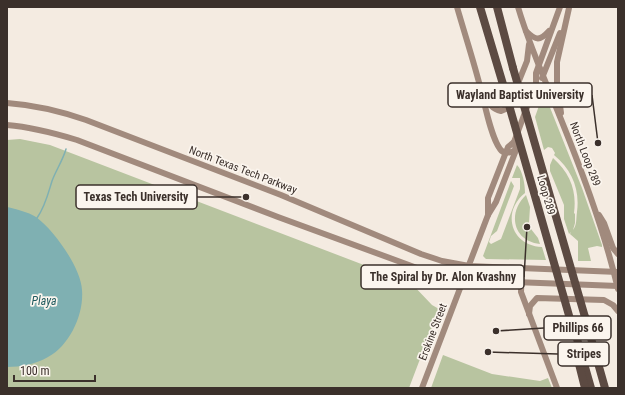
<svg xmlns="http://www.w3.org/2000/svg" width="625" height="395" viewBox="0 0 625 395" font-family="'Roboto Condensed',sans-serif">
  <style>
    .green { fill: #b8c4a0 }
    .water { fill: #7fb0b2 }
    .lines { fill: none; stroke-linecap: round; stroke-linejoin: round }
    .stream { stroke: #7fb0b2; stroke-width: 1.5 }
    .secondary { stroke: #a18a7d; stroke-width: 6 }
    .highway { stroke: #5c4a42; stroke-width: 8 }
    .highway-bridge { stroke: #5c4a42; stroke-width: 8 }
    .labels { text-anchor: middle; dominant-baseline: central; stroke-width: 3.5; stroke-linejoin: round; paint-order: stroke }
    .street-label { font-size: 11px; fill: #3b302b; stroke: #fbf5ee }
    .water-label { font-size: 12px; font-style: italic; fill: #1f5a5e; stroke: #fbf5ee }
    .leader { fill: none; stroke: #3b302b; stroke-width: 1.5 }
    .callout-dot { fill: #3b302b; stroke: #fbf5ee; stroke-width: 1.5 }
    .callout { fill: #fbf5ee; stroke: #3b302b; stroke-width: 1.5 }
    .callout-label { font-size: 12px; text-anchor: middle; font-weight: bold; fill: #3b302b }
  </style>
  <rect width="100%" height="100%" fill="#f4ebe1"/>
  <!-- green -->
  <g class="green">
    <path d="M543 97H545L547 100 582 188 602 245V247L597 246 588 248 591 261H578V241L570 234 571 232 569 234 564 219V205L550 171V165L553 158C570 173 577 191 574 213L575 214V223L573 230C577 225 576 219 577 212 580 189 572 170 554 155L555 153 552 148 548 147 544 150 535 117 541 100 544 98Z"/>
    <path d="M20 139 50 145 411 283 432 305 439 309 409 388H7V140Z"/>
    <path d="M517 165C523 171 525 185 525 193 501 212 511 246 542 247L546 260 486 259 483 256 511 181 514 186 497 231 491 236 489 242 491 244 501 239 520 189V178H512Z"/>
    <path d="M526 195 530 207 529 223 531 229 538 238 540 244C513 241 507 213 526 195Z"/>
    <path d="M443 355 492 374 540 381 548 378 552 388H431Z"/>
  </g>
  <!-- water -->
  <path class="water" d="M7 207C16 209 28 212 36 217 54 230 81 268 82 290 84 314 70 345 48 357 36 364 21 367 7 367Z"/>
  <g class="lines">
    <!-- stream -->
    <path class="stream" d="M37 218C45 207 48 194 52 181 56 170 63 160 66 149"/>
    <!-- secondary -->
    <g class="secondary">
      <path d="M457 7C465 35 474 62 481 90 485 105 491 137 500 149 504 155 510 153 516 150"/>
      <path d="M518 7C528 41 542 74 556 107 580 166 603 226 618 289"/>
      <path d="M526 31C536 41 540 41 549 31"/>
      <path d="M542 78 560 33"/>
      <path d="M485 96C489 104 492 109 501 111L508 108 527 61 529 44"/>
      <path d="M7 103C34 105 60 111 86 120L281 195 421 254 442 261 469 266 618 272"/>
      <path d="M561 113 557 84V62L569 8"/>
      <path d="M7 125C31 127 54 133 77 140L278 217 417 268 464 280 618 286"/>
      <path d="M488 215V198L508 147 514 142"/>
      <path d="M599 215 604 223 613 248 618 254"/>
      <path d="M522 268 521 292 557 388"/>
      <path d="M529 314 530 306 537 298 604 300 613 305 618 311"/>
      <path d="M422 388 488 215 496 202 516 150 514 142 536 83V73L560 7"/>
    </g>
    <!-- highway -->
    <g class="highway">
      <path d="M480 7 505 91"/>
      <path d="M497 7 513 68"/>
      <path d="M585 317 605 388"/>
      <path d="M570 319 575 332 591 388"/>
      <path d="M579 364 585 388"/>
    </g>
    <!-- highway-bridge -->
    <g class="highway-bridge">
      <path d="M513 68 585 317"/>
      <path d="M505 91 570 319"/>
    </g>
  </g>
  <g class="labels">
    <!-- street labels -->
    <g class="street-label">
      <text transform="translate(585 154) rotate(69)">North Loop 289</text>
      <text transform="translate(243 170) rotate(21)">North Texas Tech Parkway</text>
      <text transform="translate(546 195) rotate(74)">Loop 289</text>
      <text transform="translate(433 332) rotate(-69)">Erskine Street</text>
    </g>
    <!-- water labels -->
    <g class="water-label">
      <text x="44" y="301">Playa</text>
    </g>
  </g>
  <!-- callouts -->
  <path class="leader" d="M598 143L592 95M246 197L197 197M527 227L524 277M496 331L544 328M488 352L558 354"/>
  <g class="callout-dot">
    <circle cx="598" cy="143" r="4"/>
    <circle cx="246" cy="197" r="4"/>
    <circle cx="527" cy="227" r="4"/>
    <circle cx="496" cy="331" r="4"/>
    <circle cx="488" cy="352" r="4"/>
  </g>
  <g class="callout">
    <rect x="448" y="83" width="144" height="24" rx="4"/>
    <rect x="76" y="185" width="121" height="24" rx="4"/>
    <rect x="361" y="265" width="163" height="24" rx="4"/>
    <rect x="544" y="316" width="67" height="24" rx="4"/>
    <rect x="558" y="342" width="51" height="24" rx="4"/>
  </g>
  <g class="callout-label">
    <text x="520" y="99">Wayland Baptist University</text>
    <text x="136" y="201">Texas Tech University</text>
    <text x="443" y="281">The Spiral by Dr. Alon Kvashny</text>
    <text x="578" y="332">Phillips 66</text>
    <text x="584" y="358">Stripes</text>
  </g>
  <!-- border -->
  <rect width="625" height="395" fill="none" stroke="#3b302b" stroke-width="16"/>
  <!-- scale -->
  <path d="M14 375v6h81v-6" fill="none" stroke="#3b302b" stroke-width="2"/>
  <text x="20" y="375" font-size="12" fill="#3b302b" stroke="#fbf5ee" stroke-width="3" paint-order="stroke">100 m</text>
</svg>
